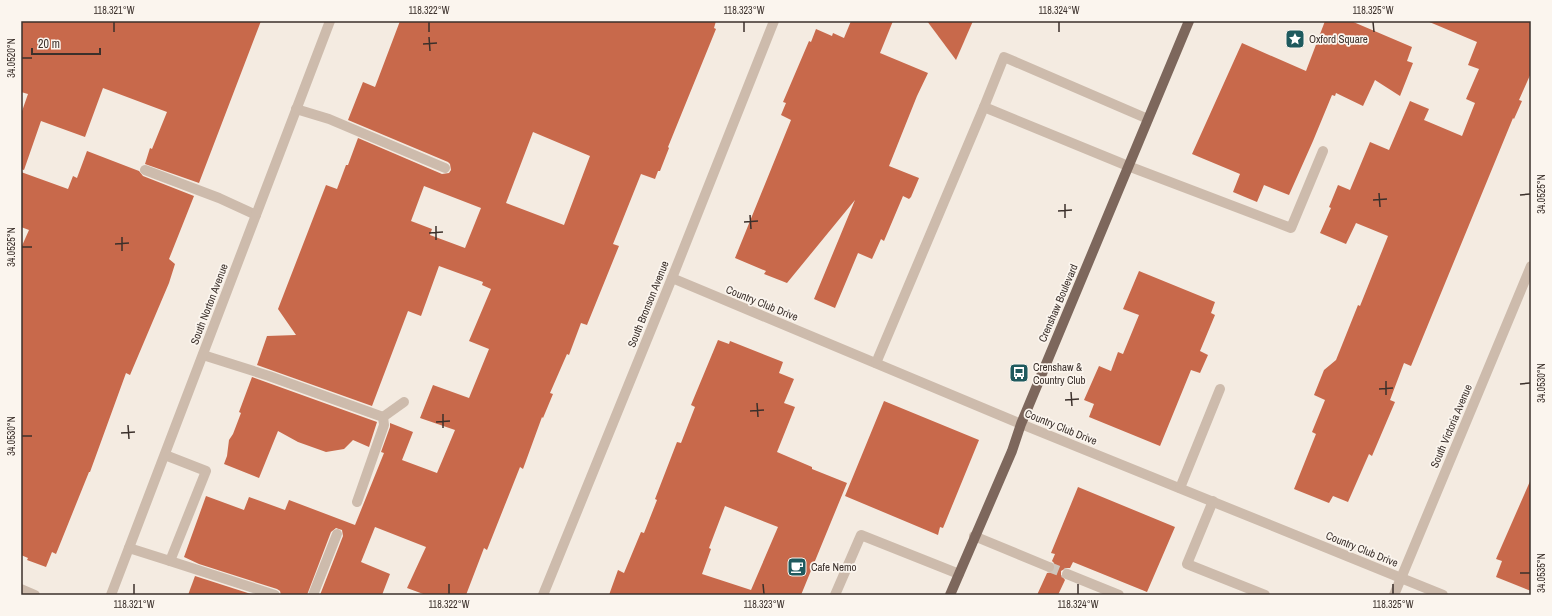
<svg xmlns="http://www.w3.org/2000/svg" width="1552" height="616" viewBox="0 0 1552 616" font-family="'Archivo Narrow',sans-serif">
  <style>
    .building { fill: #c8694b; fill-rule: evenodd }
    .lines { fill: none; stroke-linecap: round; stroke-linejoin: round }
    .minor-tunnel { stroke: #cfc6bd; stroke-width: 10; stroke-dasharray: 10 5; stroke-linecap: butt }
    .minor { stroke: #cdbbac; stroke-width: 10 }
    .major { stroke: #7d675c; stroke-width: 10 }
    .ticks { fill: none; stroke: #3b302b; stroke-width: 1.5 }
    .labels { text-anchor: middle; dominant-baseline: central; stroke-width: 3.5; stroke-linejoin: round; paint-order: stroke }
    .poi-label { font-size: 11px; fill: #3b302b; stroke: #fbf5ee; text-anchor: start }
    .street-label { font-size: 11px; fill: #3b302b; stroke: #fbf5ee }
    .neatline { fill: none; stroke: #3b302b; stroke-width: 1.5 }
    .ticks-label { font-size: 10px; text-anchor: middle; fill: #3b302b }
  </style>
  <rect width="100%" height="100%" fill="#f4ebe1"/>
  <!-- building -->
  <g class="building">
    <path d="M21 21H261L199 183 145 164 150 148 152 149 167 112 103 88 85 137 41 121 24 170 21 169V114L28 94 21 92Z"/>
    <path d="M400 21H716L714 28 716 29 668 147 669 148 660 171H658L655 179 641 174 613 244 619 246 587 325 581 323 569 355 567 354 550 393 553 394 543 418 542 417 523 469 520 467 487 550 484 548 466 595H426L407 588 426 547 375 527 361 562 390 574 382 595H320L343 536 342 530 336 528 331 532 307 595H281L280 591 277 589 199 564 184 557 206 496 244 510 249 497 285 510 289 500 355 525 384 453 381 452 390 427V423L413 432 402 460 437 473 455 430 420 418 433 385 469 398 489 349 469 341 491 289 482 285 483 282 439 266 421 316 408 311 372 406 257 365 267 336 296 335 278 309 326 185 337 189 346 165H348L358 138 442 174 449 173 451 170 450 164 448 162 348 120 363 82 375 87ZM533 132 590 156 564 225 506 203ZM424 186 481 208 465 248 430 235 432 229 411 221Z"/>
    <path d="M851 21H893L880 53 928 73 917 96 889 166 919 178 911 197 909 199 903 196 884 241 881 239 872 259 858 253 835 308 814 299 855 200 787 283 764 274 766 271 735 258 791 120 781 115 786 103 783 102 809 41 811 42 816 29 832 36 833 33 844 38Z"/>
    <path d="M927 21H973L956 60Z"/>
    <path d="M1325 21H1351L1412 47 1407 61 1413 63 1400 96 1375 80 1363 106 1336 93 1335 96 1332 95 1313 141 1289 195 1264 185 1257 202 1233 192 1240 174 1192 154 1242 43 1306 71Z"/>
    <path d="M1427 21H1531V73L1519 100 1522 101 1514 119 1513 118 1411 366 1404 363 1390 400 1395 402 1372 456 1369 454 1348 502 1333 496 1329 503 1294 489 1316 434 1312 432 1325 400 1314 395 1324 370 1336 360 1358 305 1360 306 1388 236 1356 223 1346 244 1320 233 1331 208 1329 207 1338 185 1350 190 1370 142 1389 150 1410 101 1429 109 1424 120 1462 136 1475 103 1466 99 1479 69 1468 65 1477 42Z"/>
    <path d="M87 151 139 171 143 176 194 196 169 259 175 264 169 283 130 375 126 373 90 472H89L56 554 52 552 46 567 27 560 28 558 21 555V248L29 230 21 227V172L68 189 73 176 77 178Z"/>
    <path d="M1139 271 1215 302 1211 313 1215 315 1200 351 1208 355 1200 373 1191 370 1160 446 1089 417 1094 404 1084 400 1099 366 1111 371 1118 352 1123 354 1139 315 1123 309Z"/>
    <path d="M718 340 729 344 730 341 783 362 779 373 794 379 784 403 795 407 777 452 812 467V469L847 483 801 595H609L618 570 624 573 641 532 644 533 657 500 655 499 677 442 681 443 695 407 691 405ZM725 506 778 527 751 590 702 574 711 549 709 548Z"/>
    <path d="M252 377 377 422 369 447 353 440 344 449 326 452 298 442 278 431 259 478 224 464 227 456 229 440 233 434 241 413 239 412Z"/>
    <path d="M884 401 979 440 943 528 940 527 938 535 845 496Z"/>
    <path d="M1531 479V591L1496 577 1502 561 1496 559Z"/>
    <path d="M1078 487 1175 527 1147 592 1073 562 1070 568H1066L1061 571V575L1065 580 1058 595H1037L1047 573 1053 572 1055 569 1054 563 1052 561 1055 554 1051 553Z"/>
    <path d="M195 576 254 595H188Z"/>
  </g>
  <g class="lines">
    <!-- minor-tunnel -->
    <path class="minor-tunnel" d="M1049 567 1067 574"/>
    <!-- minor -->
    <g class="minor">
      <path d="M296 109 329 119 445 168"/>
      <path d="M1148 119 1004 57 984 107 1128 166 1291 228 1323 151"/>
      <path d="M145 170 219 198 256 215"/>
      <path d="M672 278 1021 424 1443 595"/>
      <path d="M203 355 269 376 383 417 384 425 357 502"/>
      <path d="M876 363 984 107"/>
      <path d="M383 417 404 402"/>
      <path d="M1180 488 1220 389"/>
      <path d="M1213 501 1187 564 1265 595"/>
      <path d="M974 536 1049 567"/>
      <path d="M129 548 170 561 206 471 165 455"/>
      <path d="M170 561 275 595"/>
      <path d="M1067 574 1119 595"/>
      <path d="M21 589 35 595"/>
      <path d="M111 595 330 21"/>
      <path d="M313 595 337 534"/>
      <path d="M543 595 672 278 774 21"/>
      <path d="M835 595 861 535 959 574"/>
      <path d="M1394 595 1531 266"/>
    </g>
    <!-- major -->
    <path class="major" d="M950 595 1012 451 1021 424 1189 21"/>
  </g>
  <!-- ticks -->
  <path class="ticks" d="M114 22V32M429 22V32M744 22V32M1059 22V32M1373 22 1374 32M429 37 430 51M423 44 437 43M22 58H32M1379 193 1380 207M1520 195 1530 194M1373 200 1387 199M1065 204V218M1058 211 1072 210M750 215 751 229M744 222 758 221M436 226V240M429 233 443 232M122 237V251M115 244 129 243M22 247H32M1386 381V395M1520 384 1530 383M1379 389 1393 388M1071 392 1072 406M1065 400 1079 399M757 403 758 417M750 411 764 410M443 414V428M436 422 450 421M128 425 129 439M121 433 135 432M22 436H32M1520 573H1530M134 584V594M449 584V594M763 584 764 594M1078 584V594M1393 584V594"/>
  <!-- icons -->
  <defs>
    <g id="sight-square" transform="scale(1)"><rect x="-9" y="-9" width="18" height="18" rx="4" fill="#1f5a5e" stroke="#fbf5ee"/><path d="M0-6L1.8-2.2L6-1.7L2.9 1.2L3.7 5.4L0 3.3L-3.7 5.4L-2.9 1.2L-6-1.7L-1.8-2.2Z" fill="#fff"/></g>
    <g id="bus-square" transform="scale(1)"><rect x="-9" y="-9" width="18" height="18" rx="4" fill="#1f5a5e" stroke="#fbf5ee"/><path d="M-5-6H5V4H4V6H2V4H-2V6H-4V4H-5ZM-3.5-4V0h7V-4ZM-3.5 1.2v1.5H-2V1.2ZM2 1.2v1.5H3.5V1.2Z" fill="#fff"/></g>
    <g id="cafe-square" transform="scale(1)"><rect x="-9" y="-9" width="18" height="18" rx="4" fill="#1f5a5e" stroke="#fbf5ee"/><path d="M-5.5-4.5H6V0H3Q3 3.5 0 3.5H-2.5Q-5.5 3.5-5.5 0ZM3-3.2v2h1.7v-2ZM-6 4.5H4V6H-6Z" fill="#fff"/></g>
  </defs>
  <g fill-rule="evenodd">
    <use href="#sight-square" x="1295" y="39"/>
    <use href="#bus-square" x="1019" y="373"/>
    <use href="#cafe-square" x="797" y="567"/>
  </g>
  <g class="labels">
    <!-- poi labels -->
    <g class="poi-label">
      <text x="1309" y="39">Oxford Square</text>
      <text x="1033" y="367">Crenshaw &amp;<tspan x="1033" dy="13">Country Club</tspan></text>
      <text x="811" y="567">Cafe Nemo</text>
    </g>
    <!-- street labels -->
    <g class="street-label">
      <text transform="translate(762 303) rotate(22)">Country Club Drive</text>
      <text transform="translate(1058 303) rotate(-67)">Crenshaw Boulevard</text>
      <text transform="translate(209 304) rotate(-69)">South Norton Avenue</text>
      <text transform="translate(648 304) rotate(-68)">South Bronson Avenue</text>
      <text transform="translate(1451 426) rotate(-67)">South Victoria Avenue</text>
      <text transform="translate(1061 427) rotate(22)">Country Club Drive</text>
      <text transform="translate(1362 549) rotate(22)">Country Club Drive</text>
    </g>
  </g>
  <!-- border -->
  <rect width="1552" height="616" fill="none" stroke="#fbf5ee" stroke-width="44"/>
  <!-- scale -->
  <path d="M32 48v6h68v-6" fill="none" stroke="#3b302b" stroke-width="2"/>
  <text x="38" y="48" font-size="12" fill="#3b302b" stroke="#fbf5ee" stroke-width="3" paint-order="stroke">20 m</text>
  <rect x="22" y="22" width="1508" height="572" class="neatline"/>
  <g class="ticks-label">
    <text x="114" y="14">118.321°W</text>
    <text x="429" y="14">118.322°W</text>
    <text x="744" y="14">118.323°W</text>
    <text x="1059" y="14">118.324°W</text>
    <text x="1373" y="14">118.325°W</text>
    <text transform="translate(11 58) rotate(-90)" y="4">34.0520°N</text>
    <text transform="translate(1541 194) rotate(-90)" y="4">34.0525°N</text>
    <text transform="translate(11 247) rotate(-90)" y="4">34.0525°N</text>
    <text transform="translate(1541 383) rotate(-90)" y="4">34.0530°N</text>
    <text transform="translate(11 436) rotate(-90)" y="4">34.0530°N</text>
    <text transform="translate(1541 573) rotate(-90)" y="4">34.0535°N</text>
    <text x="134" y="608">118.321°W</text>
    <text x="449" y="608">118.322°W</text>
    <text x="764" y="608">118.323°W</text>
    <text x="1078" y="608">118.324°W</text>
    <text x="1393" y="608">118.325°W</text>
  </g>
</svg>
